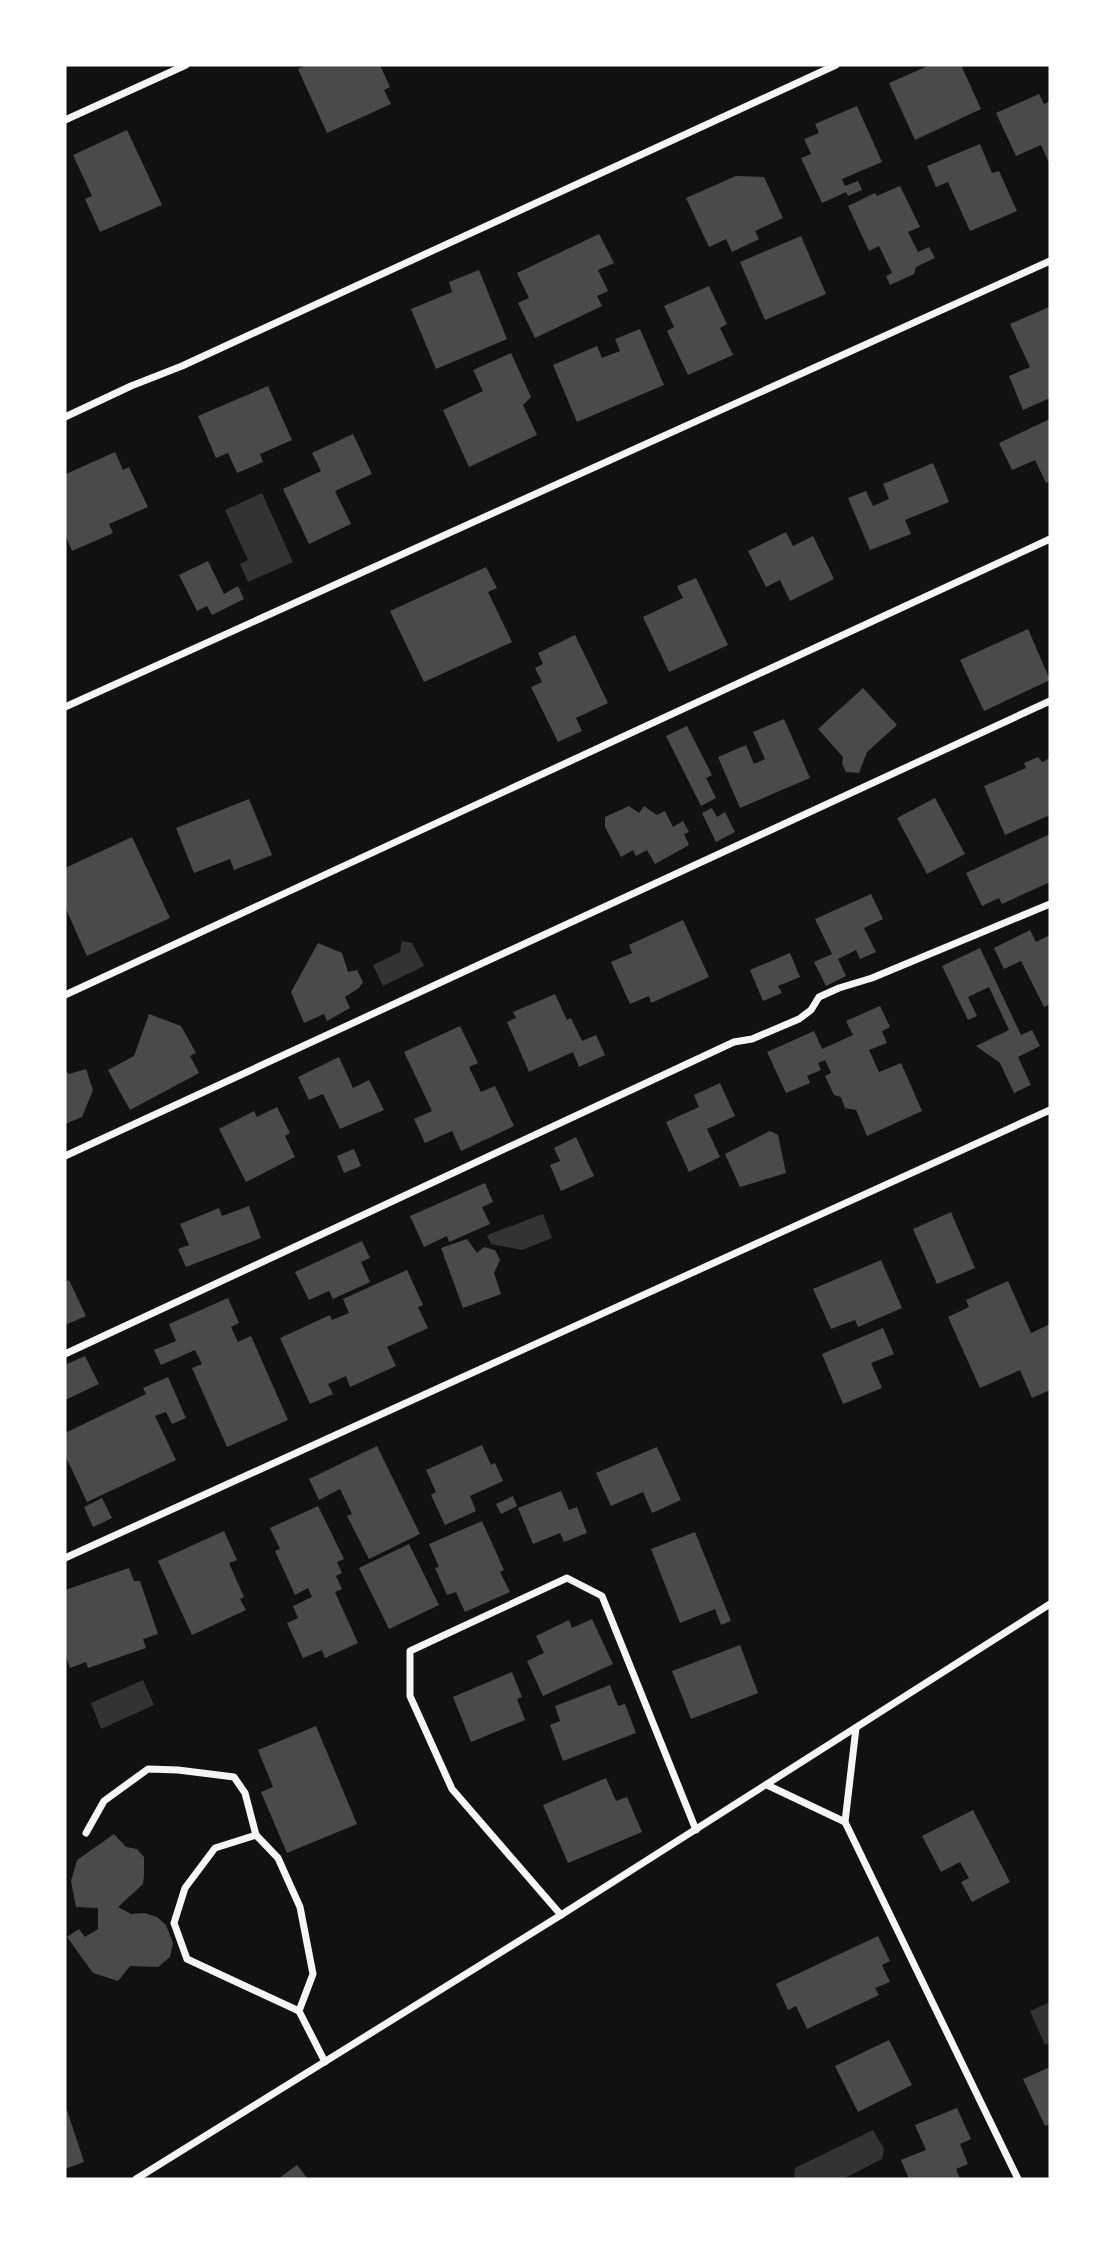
<svg xmlns="http://www.w3.org/2000/svg" width="1115" height="2244" viewBox="0 0 1115 2244" font-family="Manrope,sans-serif">
  <style>
    .water { fill: #333 }
    .building { fill: #4a4a4a }
    .lines { fill: none; stroke-linecap: round; stroke-linejoin: round }
    .minor { stroke: #f5f5f5; stroke-width: 7 }
  </style>
  <rect width="100%" height="100%" fill="#111"/>
  <!-- water -->
  <g class="water">
    <path d="M262 493 293 562 248 582 240 564 248 560 225 510Z"/>
    <path d="M402 941 412 943 424 966 383 986 373 965 400 952Z"/>
    <path d="M543 1214 552 1238 522 1250 491 1244 487 1235Z"/>
    <path d="M143 1680 154 1705 101 1729 91 1703Z"/>
    <path d="M1050 2002V2043L1045 2045 1030 2011Z"/>
    <path d="M873 2130 884 2149 882 2159 843 2179H794L795 2168Z"/>
  </g>
  <!-- building -->
  <g class="building">
    <path d="M307 65H380L390 87 384 90 391 104 327 133 298 69Z"/>
    <path d="M930 65H961L981 109 915 140 889 83Z"/>
    <path d="M1039 94 1044 104 1050 101V165L1041 145 1016 156 996 113Z"/>
    <path d="M857 106 882 162 842 179 845 186 858 181 862 190 848 196 846 192 822 203 801 158 811 154 804 139 819 133 815 124Z"/>
    <path d="M127 130 162 205 100 232 85 199 92 196 73 155Z"/>
    <path d="M980 144 992 173 999 171 1017 211 970 231 948 182 936 187 927 166Z"/>
    <path d="M736 176 764 177 783 218 755 231 759 239 732 252 726 239 709 247 686 198Z"/>
    <path d="M900 186 920 227 908 232 918 252 929 247 935 258 916 267 914 274 890 285 886 276 892 273 879 246 869 251 848 206 875 193 877 196Z"/>
    <path d="M599 234 614 263 598 270 608 291 597 296 602 306 535 338 518 303 529 298 517 273Z"/>
    <path d="M801 236 826 294 765 320 740 262Z"/>
    <path d="M479 270 507 339 436 369 411 309 452 292 449 282Z"/>
    <path d="M709 286 727 324 720 328 733 355 688 375 667 331 674 327 664 306Z"/>
    <path d="M1049 307 1050 398 1023 410 1009 376 1030 367 1010 324Z"/>
    <path d="M640 329 664 385 577 422 553 365 597 346 602 358 620 351 615 339Z"/>
    <path d="M511 353 531 397 523 405 537 435 469 467 443 410 483 391 473 370Z"/>
    <path d="M268 386 292 440 260 454 263 462 237 473 228 453 216 458 198 416Z"/>
    <path d="M1050 419V481L1046 483 1035 460 1012 470 999 443Z"/>
    <path d="M353 434 372 474 335 491 351 524 309 544 283 489 321 471 312 453Z"/>
    <path d="M115 452 123 470 129 467 148 507 109 524 113 533 72 551 65 534 66 474Z"/>
    <path d="M933 463 949 502 905 520 911 534 870 550 848 498 866 491 873 506 889 499 883 484Z"/>
    <path d="M786 532 793 546 813 536 834 579 790 601 780 580 766 587 748 551Z"/>
    <path d="M208 561 224 594 238 586 244 599 212 615 207 606 197 611 179 575Z"/>
    <path d="M486 567 497 588 488 592 512 642 424 682 390 611Z"/>
    <path d="M696 578 728 645 669 672 643 617 683 598 677 586Z"/>
    <path d="M1028 629 1050 680 984 711 960 660Z"/>
    <path d="M575 635 608 703 576 718 582 731 558 742 531 687 542 682 535 668 543 664 538 653Z"/>
    <path d="M863 688 897 725 867 752 859 773 846 772 842 764 843 757 818 729Z"/>
    <path d="M784 719 810 778 740 808 718 757 746 745 754 764 765 759 753 732Z"/>
    <path d="M687 726 712 775 706 778 716 798 701 806 666 736Z"/>
    <path d="M1038 757 1042 762 1050 758V815L1005 835 984 786 1026 768 1024 763Z"/>
    <path d="M935 798 965 854 927 874 897 818Z"/>
    <path d="M249 799 272 855 234 870 230 859 194 873 176 828Z"/>
    <path d="M629 806 639 813 644 806 657 815 665 811 673 827 683 821 689 832 684 834 689 845 655 864 647 850 636 856 633 850 621 857 605 827V817Z"/>
    <path d="M712 808 717 817 725 812 735 832 716 842 702 813Z"/>
    <path d="M1050 834V882L1002 904 999 898 982 906 966 873Z"/>
    <path d="M132 837 170 918 87 956 65 907V868Z"/>
    <path d="M871 894 883 919 864 928 876 952 860 959 856 950 838 959 846 976 826 986 814 962 832 954 815 919Z"/>
    <path d="M683 920 709 977 651 1003 649 996 630 1004 611 962 632 953 629 945Z"/>
    <path d="M1030 930 1036 942 1050 935V1004L1044 1007 1021 961 1004 969 994 948Z"/>
    <path d="M318 943 342 953 348 972 357 970 363 982 359 988 345 997 350 1008 327 1021 324 1014 304 1023 291 992Z"/>
    <path d="M980 948 1021 1035 1032 1030 1040 1046 1018 1057 1031 1085 1014 1093 1000 1063 976 1046 1009 1030 989 987 968 997 977 1016 968 1020 942 966Z"/>
    <path d="M790 953 800 977 778 986 782 993 763 1001 750 970Z"/>
    <path d="M555 994 567 1020 571 1018 582 1041 596 1035 605 1055 579 1067 573 1052 529 1072 507 1022 516 1018 513 1012Z"/>
    <path d="M880 1006 890 1027 882 1031 887 1043 869 1050 879 1072 901 1063 922 1111 867 1136 856 1110 845 1108 841 1097 834 1095 825 1076 831 1073 825 1060 818 1063 821 1070 807 1076 810 1083 786 1093 767 1052 814 1031 822 1049 853 1035 846 1021Z"/>
    <path d="M149 1014 181 1026 196 1053 190 1056 199 1073 130 1110 108 1070 134 1056Z"/>
    <path d="M460 1026 478 1063 469 1067 481 1092 495 1086 514 1126 461 1151 452 1131 425 1143 414 1119 432 1111 404 1052Z"/>
    <path d="M339 1057 353 1088 369 1080 384 1110 340 1129 323 1094 309 1100 298 1077Z"/>
    <path d="M86 1069 93 1090 82 1117 65 1124V1070L69 1074Z"/>
    <path d="M720 1083 735 1116 707 1129 720 1157 689 1172 666 1122 699 1107 694 1095Z"/>
    <path d="M277 1107 290 1133 285 1136 295 1157 246 1182 219 1129 254 1111 257 1117Z"/>
    <path d="M770 1131 778 1135 786 1173 740 1187 725 1154Z"/>
    <path d="M576 1137 594 1176 561 1191 550 1165 560 1161 554 1148Z"/>
    <path d="M354 1149 361 1166 344 1173 337 1156Z"/>
    <path d="M485 1183 493 1202 482 1207 490 1224 449 1242 447 1236 424 1247 410 1216Z"/>
    <path d="M249 1206 261 1238 186 1267 178 1249 189 1245 180 1224 219 1208 222 1216Z"/>
    <path d="M951 1212 975 1268 937 1284 913 1229Z"/>
    <path d="M467 1239 477 1253 484 1247 495 1250 500 1260 494 1273 501 1294 463 1308 441 1248Z"/>
    <path d="M362 1241 370 1258 361 1262 370 1282 333 1299 329 1291 309 1300 295 1272Z"/>
    <path d="M881 1260 902 1308 858 1327 855 1320 831 1329 813 1289Z"/>
    <path d="M407 1270 423 1305 418 1307 428 1328 387 1347 396 1366 350 1387 346 1376 328 1384 333 1394 310 1404 280 1338 330 1315 332 1320 349 1313 343 1299Z"/>
    <path d="M69 1280 86 1316 65 1325V1282Z"/>
    <path d="M1008 1281 1031 1333 1050 1324V1390L1032 1398 1020 1370 980 1388 948 1317 969 1307 966 1300Z"/>
    <path d="M228 1298 239 1323 231 1327 238 1342 251 1336 288 1420 227 1447 192 1368 202 1364 195 1350 161 1365 154 1350 176 1341 169 1324Z"/>
    <path d="M883 1328 894 1354 871 1363 882 1388 843 1404 822 1354Z"/>
    <path d="M85 1356 99 1384 65 1400V1365Z"/>
    <path d="M168 1377 186 1418 172 1424 166 1412 155 1416 176 1460 87 1502 65 1455V1433L146 1394 143 1388Z"/>
    <path d="M482 1445 491 1465 495 1463 503 1481 470 1496 476 1511 445 1525 431 1495 436 1492 426 1470Z"/>
    <path d="M377 1446 420 1534 369 1559 347 1516 352 1514 340 1489 319 1500 309 1479Z"/>
    <path d="M657 1447 681 1500 652 1513 643 1492 611 1506 596 1473Z"/>
    <path d="M561 1491 569 1510 577 1507 587 1533 564 1542 560 1533 533 1544 518 1508Z"/>
    <path d="M513 1496 517 1506 501 1514 496 1504Z"/>
    <path d="M102 1498 112 1518 93 1527 84 1507Z"/>
    <path d="M318 1506 344 1559 337 1562 342 1573 336 1576 342 1589 335 1592 358 1643 325 1658 322 1650 303 1658 287 1623 298 1618 293 1606 312 1597 308 1588 295 1595 275 1551 280 1549 270 1528Z"/>
    <path d="M482 1521 504 1570 500 1572 510 1592 465 1612 456 1592 447 1595 435 1568 439 1567 429 1544Z"/>
    <path d="M224 1531 237 1560 229 1563 244 1597 240 1599 246 1610 192 1635 158 1561Z"/>
    <path d="M695 1532 731 1621 721 1625 715 1609 680 1623 651 1549Z"/>
    <path d="M409 1544 439 1605 389 1629 359 1568Z"/>
    <path d="M129 1568 134 1581H140L158 1634 143 1639 146 1648 88 1668 86 1662 70 1668 65 1654V1590Z"/>
    <path d="M592 1619 613 1664 543 1696 527 1661 544 1653 536 1636 569 1620 572 1628Z"/>
    <path d="M740 1645 758 1693 691 1719 672 1671Z"/>
    <path d="M512 1672 522 1697 517 1699 525 1720 471 1742 453 1697Z"/>
    <path d="M610 1685 618 1706 625 1704 636 1733 563 1761 550 1725 560 1721 555 1706Z"/>
    <path d="M316 1726 357 1824 287 1853 261 1792 273 1787 258 1750Z"/>
    <path d="M606 1778 616 1801 627 1797 642 1832 568 1863 543 1805Z"/>
    <path d="M973 1810 1010 1882 972 1902 961 1882 969 1878 960 1862 941 1872 922 1836Z"/>
    <path d="M114 1834 126 1847 137 1849 144 1857V1875L143 1884 118 1907 131 1914 144 1913 157 1917 166 1925 173 1943 170 1957 158 1967 130 1966 118 1981 93 1973 67 1937 79 1929 85 1937 98 1929V1908L76 1907 71 1881 77 1860Z"/>
    <path d="M878 1936 890 1961 882 1965 890 1982 875 1988 879 1995 807 2029 796 2006 788 2010 776 1984Z"/>
    <path d="M889 2040 912 2085 858 2112 835 2066Z"/>
    <path d="M1048 2068 1050 2072V2124L1045 2126 1023 2079Z"/>
    <path d="M957 2108 971 2139 960 2144 968 2164 956 2169 960 2179H909L901 2160 926 2150 915 2125Z"/>
    <path d="M67 2110 84 2162 65 2169V2111Z"/>
    <path d="M297 2165 308 2179H278Z"/>
  </g>
  <g class="lines">
    <!-- minor -->
    <g class="minor">
      <path d="M65 120 186 65"/>
      <path d="M65 417 131 386 182 366 836 65"/>
      <path d="M65 707 1050 261"/>
      <path d="M65 995 1050 539"/>
      <path d="M65 1156 1050 701"/>
      <path d="M65 1354 734 1042 752 1039 799 1019 811 1010 819 997 839 988 872 978 1050 904"/>
      <path d="M65 1558 1050 1110"/>
      <path d="M767 1785 845 1822 1018 2179"/>
      <path d="M845 1822 856 1728"/>
      <path d="M86 1833 104 1801 148 1769 178 1770 234 1777 245 1793 256 1835 278 1858 300 1907 313 1974 299 2011 325 2062"/>
      <path d="M256 1835 215 1848 185 1888 174 1923 187 1959 299 2011"/>
      <path d="M561 1915 452 1789 410 1696V1651L567 1578 602 1596 696 1830"/>
      <path d="M136 2179 561 1915 1050 1604"/>
    </g>
  </g>
  <!-- border -->
  <rect width="1115" height="2244" fill="none" stroke="#ffffff" stroke-width="133"/>
</svg>
